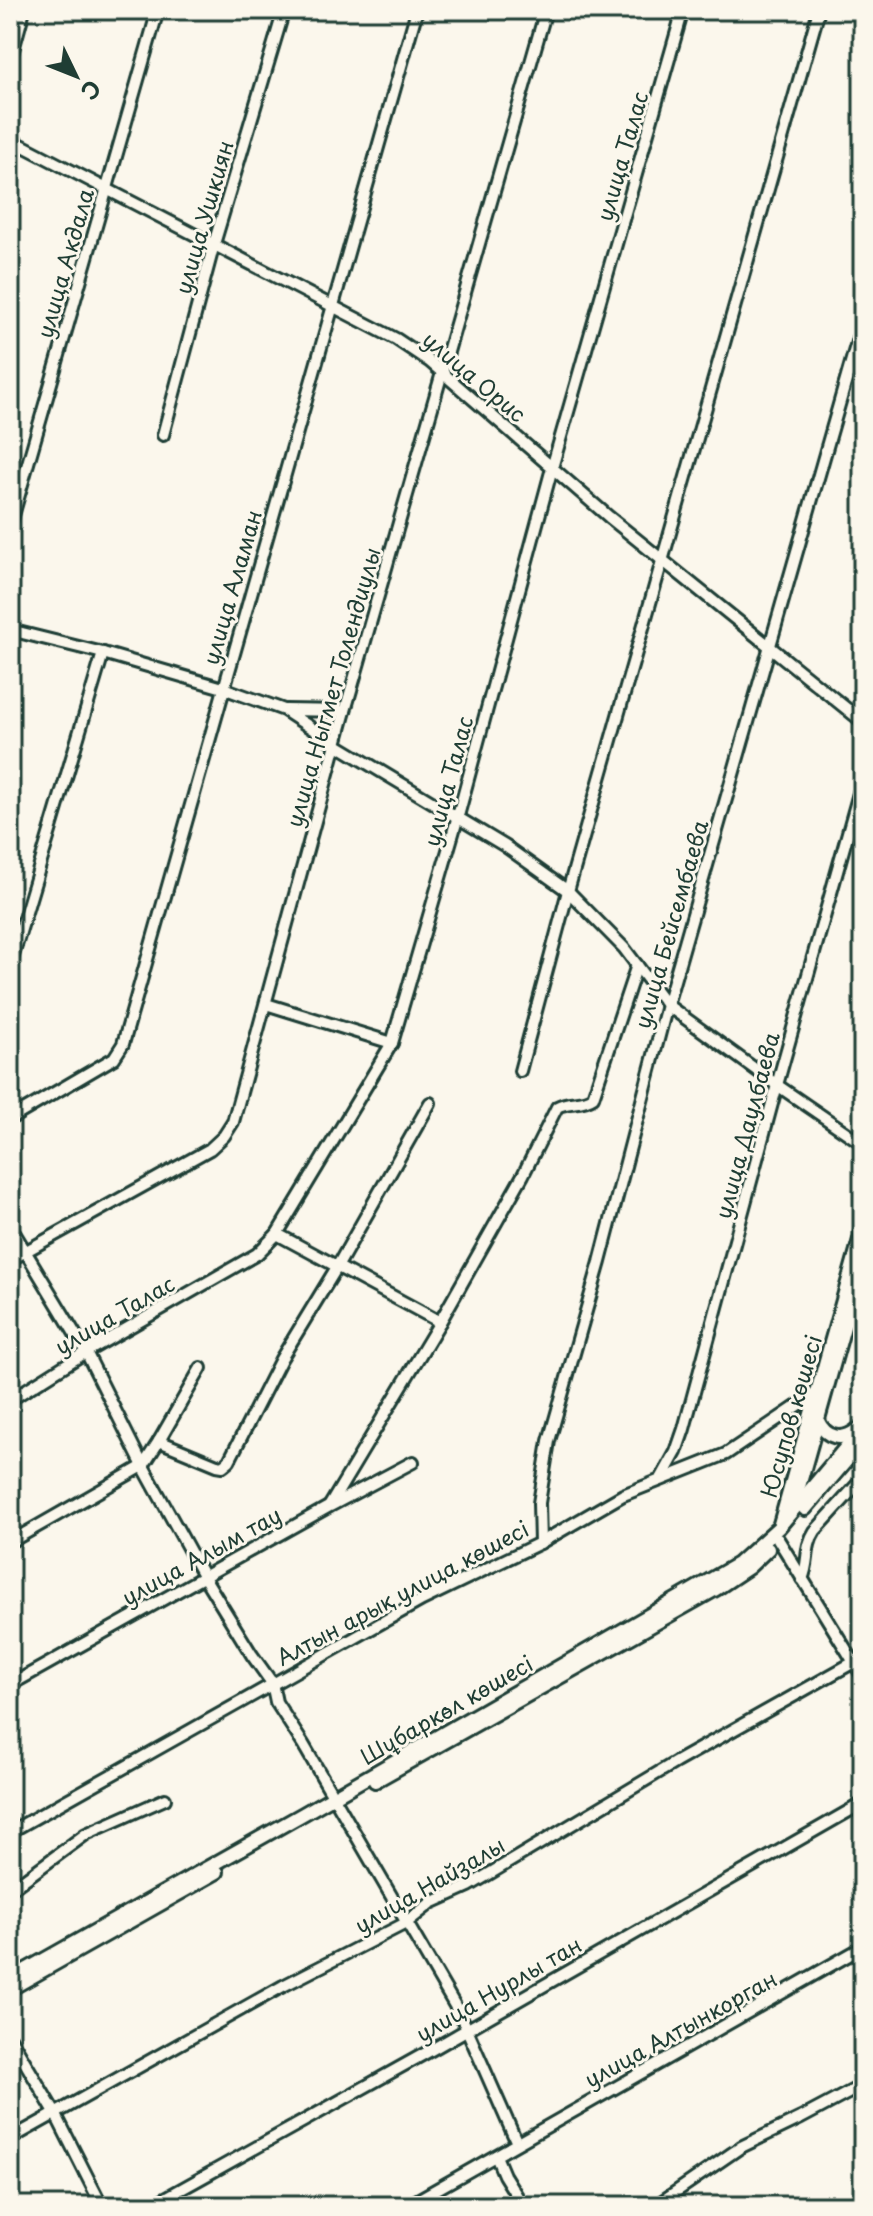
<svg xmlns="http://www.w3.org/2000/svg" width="873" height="2216" viewBox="0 0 873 2216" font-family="'Playpen Sans',sans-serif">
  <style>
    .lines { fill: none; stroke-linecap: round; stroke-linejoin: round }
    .minor-casing { stroke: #1f3d34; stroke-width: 16 }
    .tertiary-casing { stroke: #1f3d34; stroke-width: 18 }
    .minor { stroke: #fbf7ec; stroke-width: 10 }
    .tertiary { stroke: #fbf7ec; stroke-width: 12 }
    .labels { text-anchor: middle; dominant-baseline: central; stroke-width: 6; stroke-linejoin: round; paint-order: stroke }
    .street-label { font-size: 22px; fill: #1f3d34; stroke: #fbf7ec }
  </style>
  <rect width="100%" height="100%" fill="#fbf7ec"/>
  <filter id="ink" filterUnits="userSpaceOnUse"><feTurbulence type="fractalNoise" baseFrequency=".0125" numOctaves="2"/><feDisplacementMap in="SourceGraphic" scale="16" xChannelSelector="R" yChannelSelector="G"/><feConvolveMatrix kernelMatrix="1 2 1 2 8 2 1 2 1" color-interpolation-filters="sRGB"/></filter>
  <g filter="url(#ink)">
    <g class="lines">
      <!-- minor casing -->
      <g class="minor-casing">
        <g id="minor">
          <path d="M665 10 682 15"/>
          <path d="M10 61 24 10"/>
          <path d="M10 139 396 339 429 361 609 517 863 722"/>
          <path d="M163 435 214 244 284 10"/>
          <path d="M10 526 158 10"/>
          <path d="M10 630 103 653 223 688 284 710 337 745 505 846 568 891 624 948 667 1005 777 1085 863 1144"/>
          <path d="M286 710 345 711"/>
          <path d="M10 966 103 653"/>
          <path d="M266 1004 392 1043"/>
          <path d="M520 1071 568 891 819 10"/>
          <path d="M10 1119 114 1058 123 1044 417 10"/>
          <path d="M10 1226 86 1352 143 1466 204 1577 252 1655 272 1683 276 1702 303 1744 461 2016 517 2143"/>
          <path d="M277 1234 440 1322 523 1175 557 1107C569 1100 582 1105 593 1097L637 965"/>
          <path d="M10 1260 210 1149 224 1136 233 1122 345 711 546 10"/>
          <path d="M10 1400 86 1352 257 1254 277 1234 392 1043 458 816 552 468 683 10"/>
          <path d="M159 1441 201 1368"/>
          <path d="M661 1479 676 1452 684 1429 777 1085 863 779"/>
          <path d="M330 1505 440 1322"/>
          <path d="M778 1539 863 1677"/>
          <path d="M10 1542 143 1466 159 1441 217 1465 223 1466 229 1461 281 1359 337 1267 430 1103"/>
          <path d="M540 1543 539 1503 549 1441 600 1262 667 1005 863 321"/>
          <path d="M802 1579C810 1561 804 1548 815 1531L863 1478"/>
          <path d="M10 1685 330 1506 413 1462"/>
          <path d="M10 1832 422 1600 540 1543 623 1495 726 1454 815 1394"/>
          <path d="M10 1890 86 1834 165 1799"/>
          <path d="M10 2037 55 2113 102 2206"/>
          <path d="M10 2139 283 1986 406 1923 431 1903 469 1886 676 1762 863 1657"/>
          <path d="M496 2156 504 2175 523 2206"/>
          <path d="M151 2206 433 2049 863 1803"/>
          <path d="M407 2206 863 1947"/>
          <path d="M655 2206 741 2147 801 2118 863 2085"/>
        </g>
      </g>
      <!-- tertiary casing -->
      <g class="tertiary-casing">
        <g id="tertiary">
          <path d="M818 1421C826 1438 842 1442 857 1430"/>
          <path d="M793 1499 800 1483 863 1259"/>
          <path d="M805 1509 863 1441"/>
          <path d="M780 1524 863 1229"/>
          <path d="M375 1781 716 1589 749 1567 768 1549"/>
          <path d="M10 1979 303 1814 738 1564 779 1527 863 1427"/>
          <path d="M10 1989 217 1872"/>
        </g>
      </g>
      <!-- minor -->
      <use href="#minor" class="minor"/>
      <!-- tertiary -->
      <use href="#tertiary" class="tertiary"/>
    </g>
  </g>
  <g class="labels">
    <!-- street labels -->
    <g class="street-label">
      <text transform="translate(621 156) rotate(-74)">улица Талас</text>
      <text transform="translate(203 217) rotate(-74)">улица Ушкиян</text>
      <text transform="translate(64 263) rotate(-74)">улица Акдала</text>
      <text transform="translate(475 376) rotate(40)">улица Орис</text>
      <text transform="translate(231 587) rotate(-74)">улица Аламан</text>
      <text transform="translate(332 687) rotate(-74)">улица Ныгмет Толендиулы</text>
      <text transform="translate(447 781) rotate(-75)">улица Талас</text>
      <text transform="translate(670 924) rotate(-74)">улица Бейсембаева</text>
      <text transform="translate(746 1125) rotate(-75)">улица Даулбаева</text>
      <text transform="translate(114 1314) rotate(-30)">улица Талас</text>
      <text transform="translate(790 1416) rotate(-74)">Юсупов көшесі</text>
      <text transform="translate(201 1555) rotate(-29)">улица Алым тау</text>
      <text transform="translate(402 1592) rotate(-28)">Алтын арық улица көшесі</text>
      <text transform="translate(446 1709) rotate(-30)">Шұбаркөл көшесі</text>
      <text transform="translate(429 1884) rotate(-30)">улица Найзалы</text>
      <text transform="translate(498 1988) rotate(-30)">улица Нурлы тан</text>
      <text transform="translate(680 2028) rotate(-29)">улица Алтынкорган</text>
    </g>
  </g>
  <!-- margin -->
  <rect width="873" height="2216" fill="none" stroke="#fbf7ec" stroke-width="40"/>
  <rect x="20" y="20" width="833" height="2176" fill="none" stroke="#1f3d34" stroke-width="3" filter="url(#ink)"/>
  <!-- north arrow -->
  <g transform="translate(76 76) rotate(133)" stroke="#fbf7ec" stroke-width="6" paint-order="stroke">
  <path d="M0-6L14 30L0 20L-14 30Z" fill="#1f3d34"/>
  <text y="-12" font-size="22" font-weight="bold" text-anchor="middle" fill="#1f3d34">С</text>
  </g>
</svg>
